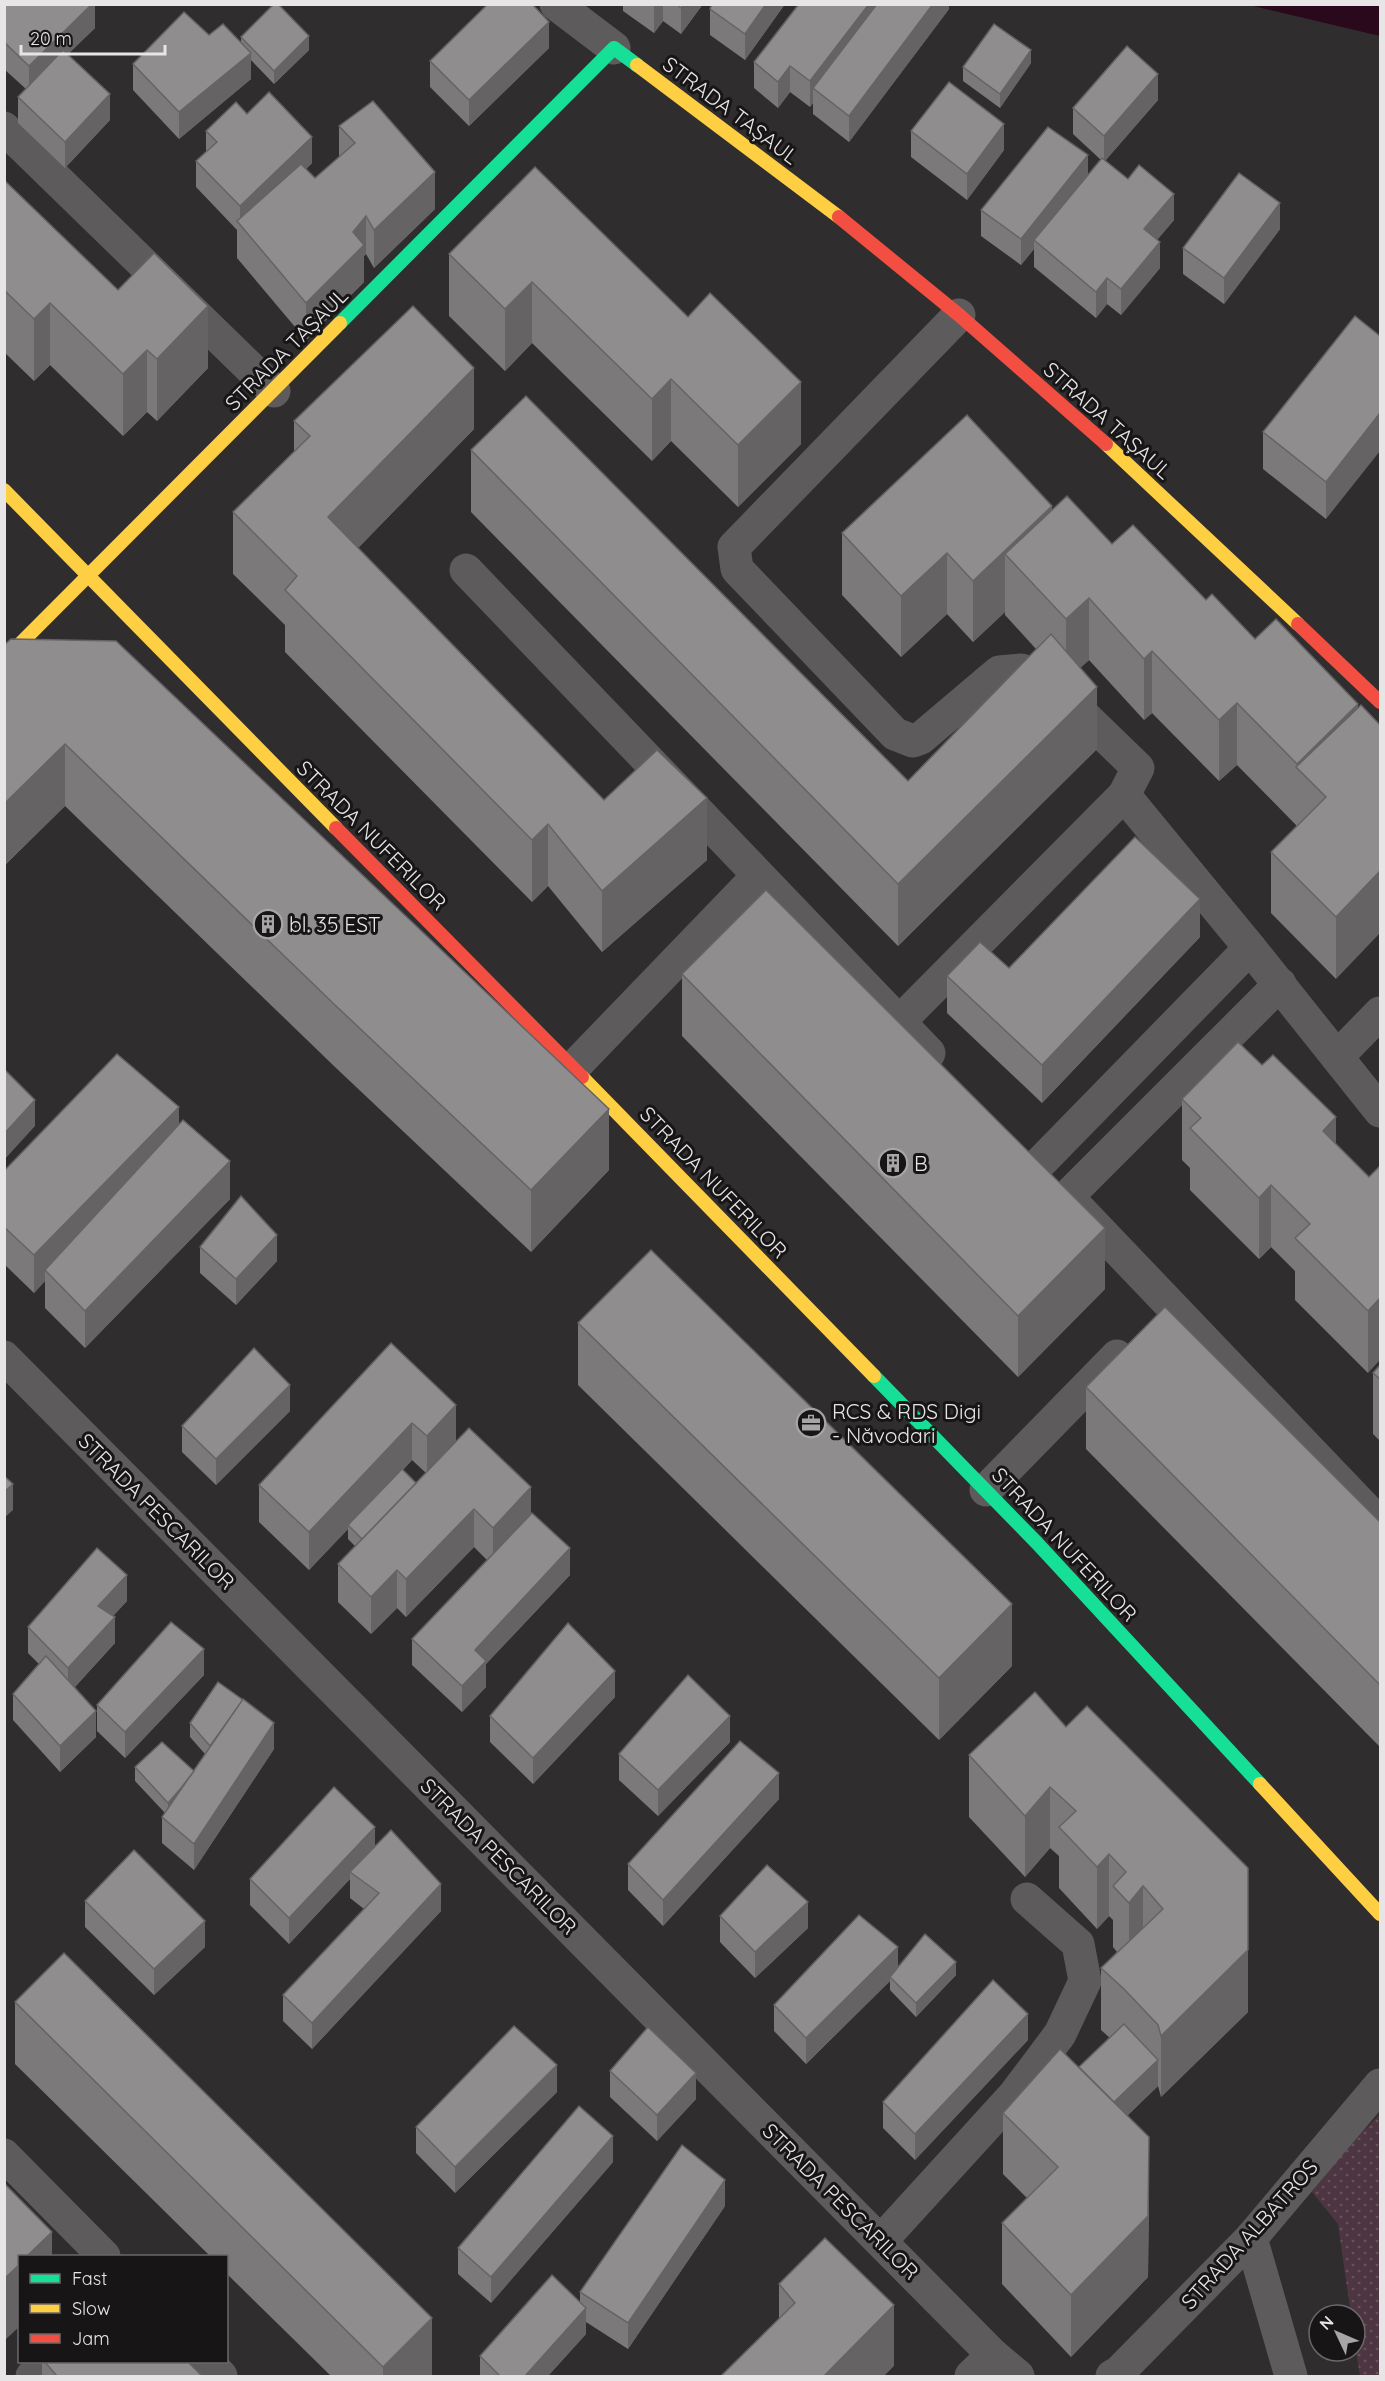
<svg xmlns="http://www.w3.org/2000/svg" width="1385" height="2381" viewBox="0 0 1385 2381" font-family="Quicksand,sans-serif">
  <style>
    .grass { fill: url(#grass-dots) }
    .water { fill: #2b091d }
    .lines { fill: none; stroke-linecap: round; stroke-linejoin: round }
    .street { stroke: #5d5b5c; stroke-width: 33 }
    .fast { stroke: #16e098; stroke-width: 14 }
    .slow { stroke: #ffcf43; stroke-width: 14 }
    .jam { stroke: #f24e42; stroke-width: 14 }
    .wall { fill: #7c797a; fill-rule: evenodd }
    .shaded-wall { fill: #656363 }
    .building { fill: #908d8e; stroke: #656363; stroke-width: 1.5 }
    .labels { text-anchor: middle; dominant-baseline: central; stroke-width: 6; stroke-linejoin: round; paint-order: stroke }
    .street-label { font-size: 21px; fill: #e8e5e6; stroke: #171516 }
    .poi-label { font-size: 21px; fill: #e8e5e6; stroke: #171516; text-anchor: start }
  </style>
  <defs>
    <pattern id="grass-dots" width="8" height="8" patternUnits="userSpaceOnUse" patternTransform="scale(1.5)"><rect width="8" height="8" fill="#4d3641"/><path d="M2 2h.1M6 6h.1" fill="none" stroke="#67535c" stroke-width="1.8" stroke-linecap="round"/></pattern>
  </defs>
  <rect width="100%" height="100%" fill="#302d2e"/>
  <!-- grass -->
  <path class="grass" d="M1380 2114V2376H1360L1355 2345V2315H1351L1338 2224 1312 2192 1346 2149Z"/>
  <!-- water -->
  <path class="water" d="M1249 5H1380V36Z"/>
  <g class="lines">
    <!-- street -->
    <g class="street">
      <path d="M556 4 614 48"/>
      <path d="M4 128 274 391"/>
      <path d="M466 570 929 1053"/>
      <path d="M1124 795 1250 948 1380 1111"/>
      <path d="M899 1022 1124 795 1138 768 1045 678 1021 670 999 672 921 738 913 741 895 734 737 569 734 547 959 315"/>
      <path d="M1337 1057 1380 1013"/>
      <path d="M573 1068 758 876"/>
      <path d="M1037 1166 1250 948"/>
      <path d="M1067 1197 1280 984"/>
      <path d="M1075 1205 1380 1524"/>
      <path d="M4 1357 993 2355"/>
      <path d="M986 1490 1117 1356"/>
      <path d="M4 2155 104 2256"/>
      <path d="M1251 2238 1291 2376"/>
      <path d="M881 2241 1015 2094 1060 2034 1085 1981 1078 1944 1027 1899"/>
      <path d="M207 2362 221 2376"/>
      <path d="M32 2376 47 2362"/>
      <path d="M971 2376 993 2355 1018 2376"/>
      <path d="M1112 2376 1119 2372 1251 2238 1380 2085"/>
    </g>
    <!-- fast -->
    <g class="fast">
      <path d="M340 323 614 48 637 65"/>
      <path d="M874 1376 1037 1543 1260 1784"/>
    </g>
    <!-- slow -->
    <g class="slow">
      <path d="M637 65 839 217"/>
      <path d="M1106 444 1298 624"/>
      <path d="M4 490 336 828"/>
      <path d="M4 660 340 323"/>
      <path d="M582 1077 874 1376"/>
      <path d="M1260 1784 1380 1914"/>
    </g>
    <!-- jam -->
    <g class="jam">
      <path d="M839 217 959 315 1106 444"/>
      <path d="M1298 624 1380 702"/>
      <path d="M336 828 582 1077"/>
    </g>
  </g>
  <!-- wall -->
  <g class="wall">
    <path d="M4 4H95V28L68 54 110 120 65 168 18 123V97L26 89 4 69Z"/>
    <path d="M623 4H703L681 34 663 21 654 33 623 11Z"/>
    <path d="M785 4 745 60 710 35V9Z"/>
    <path d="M875 4V6L949 4V9L849 142 813 114V103L810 107 790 92 778 108 754 88V62Z"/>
    <path d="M209 35 241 43V37L309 50 274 84 251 60V79L179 139 133 90V64Z"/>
    <path d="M549 48 469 126 430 87V61Z"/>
    <path d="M1031 63 1000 108 963 81V67Z"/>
    <path d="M1158 100 1105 161 1174 220 1157 240 1160 268 1121 315 1107 304 1096 318 1034 267V249L1021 265 981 236V210L1088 176 1101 160 1073 134V108Z"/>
    <path d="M247 114 312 163 306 169 315 178 339 157V126L435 209 374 268 366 254 364 256V282L306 340 237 258V230L196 187V161L206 152V131Z"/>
    <path d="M911 131 1004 150 967 200 911 157Z"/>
    <path d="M535 167 801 444 738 507 671 441 652 461 532 343 505 371 449 316V254Z"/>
    <path d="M4 180 118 290 208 368 157 421 147 412 123 436 50 365 34 381 4 352Z"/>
    <path d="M1280 229 1224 304 1183 274V248Z"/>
    <path d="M1355 316 1326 519 1263 469V432Z"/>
    <path d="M294 421 474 429 358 548 604 800 707 860 602 952 548 886 532 902 285 652V625L233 574V512L294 452Z"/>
    <path d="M471 450 908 781 1036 649 1005 615V612L973 642 947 614 901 657 842 595V533L1052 510 1206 600 1255 639 1358 704 1336 979 1271 913V852L1296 827V825L1237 765 1219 781 1152 713 1144 720 1089 660 1080 668 1097 749 898 946 471 512Z"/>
    <path d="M4 645 609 1170 531 1252 335 1067 65 806 4 866Z"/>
    <path d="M1200 937 1042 1103 947 1013V976L1009 968Z"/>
    <path d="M682 974 1105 1289 1018 1377 682 1036Z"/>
    <path d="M1182 1099 1336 1144 1369 1177 1368 1373 1295 1300V1271L1271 1247 1259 1259 1190 1190V1168L1182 1160Z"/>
    <path d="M179 1124 230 1199 85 1348 45 1308V1281L34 1293 4 1264V1171Z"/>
    <path d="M200 1247 277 1261 236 1305 200 1273Z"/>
    <path d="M578 1323 1012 1666 939 1740 578 1385Z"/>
    <path d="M391 1343 456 1440 531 1514 570 1575 486 1664V1687L462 1712 412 1665V1639L487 1560 474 1547 406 1617 397 1608 371 1634 338 1602V1564L355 1546 348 1539V1529L309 1570 259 1522V1485ZM412 1460 426 1473 416 1483 403 1470Z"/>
    <path d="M1380 1365V1441L1373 1434V1373Z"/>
    <path d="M1086 1387 1380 1522V1747L1086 1449Z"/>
    <path d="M290 1411 216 1485 182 1452V1426Z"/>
    <path d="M127 1601 113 1616 115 1643 75 1687 96 1737 60 1772 13 1720V1694L39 1664 28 1653V1627Z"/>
    <path d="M204 1675 125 1758 97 1731V1705Z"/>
    <path d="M1035 1692 1248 2012 1161 2097 1158 2086 1127 2116 1149 2199 1148 2277 1071 2357 1002 2284V2223L1027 2198 1003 2174V2113L1079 2067 1110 2038 1101 2030V1968L1117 1952 1113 1947V1920L1109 1916 1097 1929 1059 1888V1856L1050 1848 1025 1877 969 1817V1755Z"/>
    <path d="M615 1697 533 1784 490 1742V1716Z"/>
    <path d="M190 1723 274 1749 194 1870 162 1843V1817L165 1813 135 1781V1767L194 1771 205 1754 190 1737Z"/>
    <path d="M730 1742 658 1816 619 1780V1754Z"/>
    <path d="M779 1799 663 1926 628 1890V1864Z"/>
    <path d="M375 1847 441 1911 312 2049 283 2021V1995L364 1909 350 1898V1879L289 1944 250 1905V1879Z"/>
    <path d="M85 1901 205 1947 154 1995 85 1927Z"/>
    <path d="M720 1916 808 1928 755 1978 720 1942Z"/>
    <path d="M898 1967 956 1975 916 2017 890 1990V1981L806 2064 774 2031V2005Z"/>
    <path d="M15 2002 432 2376H331L226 2273V2256H210L15 2064Z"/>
    <path d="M1028 2040 915 2160 883 2128V2102Z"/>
    <path d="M610 2071 696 2099 657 2141 610 2097Z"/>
    <path d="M557 2092 455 2193 416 2153V2127Z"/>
    <path d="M613 2162 491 2303 458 2274V2248Z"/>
    <path d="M725 2206 628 2349 586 2322V2334L548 2376H480V2356L580 2302V2292Z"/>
    <path d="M779 2284 894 2366 779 2319Z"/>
    <path d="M42 2361H187L202 2376H42Z"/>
  </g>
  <!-- shaded-wall -->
  <g class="shaded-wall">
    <path d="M92 4H95V28L29 92V66Z"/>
    <path d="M655 4H663V21L654 33V7Z"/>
    <path d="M684 4H703L681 34V8Z"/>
    <path d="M766 4H785L745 60V34Z"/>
    <path d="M869 4H875V22L813 88V103L810 107V81Z"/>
    <path d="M933 4H949V9L849 142V116Z"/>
    <path d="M549 22V48L469 126V100Z"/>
    <path d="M309 36V50L274 84V71Z"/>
    <path d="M1031 50V63L1000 108V94Z"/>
    <path d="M251 53V79L179 139V112Z"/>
    <path d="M790 66V92L778 108V82Z"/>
    <path d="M1158 74V100L1104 162V136Z"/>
    <path d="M110 94V120L65 168V142Z"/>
    <path d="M1004 124V150L967 200V174Z"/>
    <path d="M312 137V163L244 229 240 224V206Z"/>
    <path d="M1088 155V181L1034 240V249L1021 265V239Z"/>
    <path d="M435 172V209L374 268V230Z"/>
    <path d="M1174 194V220L1144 255V229Z"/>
    <path d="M1280 203V229L1224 304V278Z"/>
    <path d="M366 216V254L364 256V282L306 340V303L353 232Z"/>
    <path d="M1160 242V268L1121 315V289Z"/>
    <path d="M1107 278V304L1096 318V292Z"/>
    <path d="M532 282V343L505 371V309Z"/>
    <path d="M50 303V365L34 381V319Z"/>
    <path d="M208 306V368L157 421V359Z"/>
    <path d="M147 350V412L123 436V374Z"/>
    <path d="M474 368V429L328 579V517Z"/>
    <path d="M671 379V441L652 461V399Z"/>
    <path d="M801 382V444L738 507V445Z"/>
    <path d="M1380 413V451L1326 519V482Z"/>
    <path d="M1052 506V567L1005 554V612L973 642V581Z"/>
    <path d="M947 553V614L901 657V596Z"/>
    <path d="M1089 598V660L1066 681V619Z"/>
    <path d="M1152 651V713L1144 720V659Z"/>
    <path d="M1097 687V749L898 946V884Z"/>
    <path d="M1237 703V765L1219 781V720Z"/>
    <path d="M1358 704V765L1297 768V764Z"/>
    <path d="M65 744V806L4 866V804Z"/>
    <path d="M707 798V860L602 952V891Z"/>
    <path d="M548 824V886L532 902V840Z"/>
    <path d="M1380 871V933L1336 979V917Z"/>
    <path d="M1200 899V937L1042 1103V1065Z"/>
    <path d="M35 1100V1126L4 1160V1134Z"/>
    <path d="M179 1107V1145L45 1270V1281L34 1293V1255Z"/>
    <path d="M609 1109V1170L531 1252V1190Z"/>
    <path d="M1336 1117V1179L1323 1131Z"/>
    <path d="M230 1161V1199L85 1348V1311Z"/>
    <path d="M1271 1185V1247L1259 1259V1198Z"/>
    <path d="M1105 1228V1289L1018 1377V1316Z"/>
    <path d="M277 1235V1261L236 1305V1279Z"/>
    <path d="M1380 1298V1360L1368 1373V1311Z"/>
    <path d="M290 1385V1411L216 1485V1459Z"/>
    <path d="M456 1405V1442L427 1474V1436Z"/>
    <path d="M412 1423V1460L349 1527 348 1525V1529L309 1570V1532Z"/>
    <path d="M13 1484V1510L4 1518V1492Z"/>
    <path d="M531 1487V1525L493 1565V1528Z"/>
    <path d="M474 1509V1547L406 1617V1579Z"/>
    <path d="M570 1548V1575L486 1664V1687L462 1712V1686L475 1650Z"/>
    <path d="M397 1570V1608L371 1634V1597Z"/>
    <path d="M127 1575V1601L98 1632V1606Z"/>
    <path d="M1012 1604V1666L939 1740V1678Z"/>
    <path d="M115 1617V1643L68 1694V1668Z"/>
    <path d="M204 1649V1675L125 1758V1732Z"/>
    <path d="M615 1671V1697L533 1784V1758Z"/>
    <path d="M96 1711V1737L60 1772V1746Z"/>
    <path d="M730 1716V1742L658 1816V1790Z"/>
    <path d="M274 1723V1749L194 1870V1844Z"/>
    <path d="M196 1772 168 1817V1803Z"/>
    <path d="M779 1773V1799L663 1926V1900Z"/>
    <path d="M1050 1787V1848L1025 1877V1816Z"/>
    <path d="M375 1827V1853L350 1872V1879L289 1944V1918Z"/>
    <path d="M1109 1854V1916L1097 1929V1867Z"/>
    <path d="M441 1884V1911L312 2049V2023Z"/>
    <path d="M1143 1886V1948L1129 1965V1903Z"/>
    <path d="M808 1902V1928L755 1978V1952Z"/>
    <path d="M205 1921V1947L154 1995V1969Z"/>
    <path d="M898 1947V1973L890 1977V1981L806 2064V2038Z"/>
    <path d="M1248 1950V2012L1161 2097V2036Z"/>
    <path d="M956 1962V1975L916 2017V2003Z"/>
    <path d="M1028 2014V2040L915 2160V2134Z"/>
    <path d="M1158 2060V2086L1094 2147V2121Z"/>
    <path d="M557 2065V2092L455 2193V2167Z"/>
    <path d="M696 2073V2099L657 2141V2115Z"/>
    <path d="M613 2136V2162L491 2303V2277Z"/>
    <path d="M1149 2137 1148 2277 1071 2357V2295Z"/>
    <path d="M725 2180V2206L628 2349V2323Z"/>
    <path d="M52 2232V2256H27Z"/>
    <path d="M20 2264V2326L4 2341V2279Z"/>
    <path d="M894 2305V2366L884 2376H824Z"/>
    <path d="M586 2308V2334L548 2376H525Z"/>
    <path d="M432 2318V2376H383V2367Z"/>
  </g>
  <!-- building -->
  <g class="building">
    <path d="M4 4H92L29 66 4 42Z"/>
    <path d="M274 4H278L309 36 274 71 241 37Z"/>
    <path d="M488 4H532L549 22 469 100 430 61Z"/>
    <path d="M676 4H684L681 8Z"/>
    <path d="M712 4H766L745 34 710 9Z"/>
    <path d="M799 4H869L810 81 790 66 778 82 754 62Z"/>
    <path d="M877 4H933L849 116 813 88Z"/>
    <path d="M184 12 209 35 223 24 251 53 179 112 133 64Z"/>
    <path d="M994 24 1031 50 1000 94 963 67Z"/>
    <path d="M1127 46 1158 74 1104 136 1073 108Z"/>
    <path d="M63 50 110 94 65 142 18 97Z"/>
    <path d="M949 82 1004 124 967 174 911 131Z"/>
    <path d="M269 92 312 137 240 206 196 161 217 142 206 131 236 102 247 114Z"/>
    <path d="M373 101 435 172 374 230 366 216 353 232 364 245 306 303 237 221 301 164 315 178 355 143 339 126Z"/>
    <path d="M1048 127 1088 155 1021 239 981 210Z"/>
    <path d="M1102 158 1128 179 1139 165 1174 194 1144 229 1160 242 1121 289 1107 278 1096 292 1034 240Z"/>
    <path d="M535 167 688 317 710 293 801 382 738 445 671 379 652 399 532 282 505 309 449 254Z"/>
    <path d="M1239 173 1280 203 1224 278 1183 248Z"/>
    <path d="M4 180 118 290 154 253 208 306 157 359 147 350 123 374 50 303 34 319 4 290Z"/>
    <path d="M413 306 474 368 328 517 604 800 657 750 707 798 602 891 548 824 532 840 285 590 297 576 233 512 310 436 294 421Z"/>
    <path d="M1355 316 1380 336V413L1326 482 1263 432Z"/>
    <path d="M526 396 908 781 1051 634 1097 687 898 884 471 450Z"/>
    <path d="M967 415 1052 506 973 581 947 553 901 596 842 533Z"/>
    <path d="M1067 496 1112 544 1133 525 1206 600 1212 594 1255 639 1276 619 1358 704 1297 764 1237 703 1219 720 1152 651 1144 659 1089 598 1066 619 1005 554Z"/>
    <path d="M11 639 116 641 609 1109 531 1190 335 1005 65 744 4 804V645Z"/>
    <path d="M1361 705 1380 725V871L1336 917 1271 852 1326 797 1296 767Z"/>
    <path d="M1135 837 1200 899 1042 1065 947 976 980 942 1009 968Z"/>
    <path d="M766 890 1105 1228 1018 1316 682 974Z"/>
    <path d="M1238 1042 1262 1065 1273 1055 1336 1117 1323 1131 1369 1177 1379 1167 1380 1169V1298L1368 1311 1295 1238 1310 1224 1271 1185 1259 1198 1190 1128 1201 1118 1182 1099Z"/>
    <path d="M117 1054 179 1107 34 1255 4 1227V1171Z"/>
    <path d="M4 1069 35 1100 4 1134Z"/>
    <path d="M183 1120 230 1161 85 1311 45 1270Z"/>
    <path d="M241 1196 277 1235 236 1279 200 1247Z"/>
    <path d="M651 1250 1012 1604 939 1678 578 1323Z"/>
    <path d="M1165 1307 1380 1522V1685L1086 1387Z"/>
    <path d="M391 1343 456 1405 427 1436 412 1423 309 1532 259 1485Z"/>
    <path d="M254 1348 290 1385 216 1459 182 1426Z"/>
    <path d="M1380 1365V1379L1373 1373Z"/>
    <path d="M469 1428 531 1487 493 1528 474 1509 406 1579 397 1570 371 1597 338 1564Z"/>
    <path d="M402 1469 416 1483 362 1539 348 1525Z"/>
    <path d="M4 1476 13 1484 4 1492Z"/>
    <path d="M532 1513 570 1548 475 1650 486 1661 462 1686 412 1639Z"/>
    <path d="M97 1548 127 1575 98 1606 115 1617 68 1668 28 1627Z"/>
    <path d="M171 1622 204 1649 125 1732 97 1705Z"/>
    <path d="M568 1623 615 1671 533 1758 490 1716Z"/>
    <path d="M46 1656 96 1711 60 1746 13 1694Z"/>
    <path d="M688 1675 730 1716 658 1790 619 1754Z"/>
    <path d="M218 1682 243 1700 210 1746 190 1723Z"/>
    <path d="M1035 1692 1066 1727 1087 1706 1248 1868V1950L1161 2036 1158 2025 1124 1989 1101 1968 1163 1909 1143 1886 1129 1903 1113 1886 1126 1872 1109 1854 1097 1867 1059 1827 1076 1811 1050 1787 1025 1816 969 1755Z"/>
    <path d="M243 1699 274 1723 194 1844 162 1817Z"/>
    <path d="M740 1741 779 1773 663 1900 628 1864Z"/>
    <path d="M162 1742 194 1771 181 1788 168 1803 135 1767Z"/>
    <path d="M334 1787 375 1827 289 1918 250 1879Z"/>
    <path d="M391 1830 441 1884 312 2023 283 1995 379 1893 350 1872Z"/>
    <path d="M134 1850 205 1921 154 1969 85 1901Z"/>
    <path d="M767 1865 808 1902 755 1952 720 1916Z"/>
    <path d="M859 1915 898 1947 806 2038 774 2005Z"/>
    <path d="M925 1934 956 1962 916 2003 890 1977Z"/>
    <path d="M64 1953 432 2318 383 2367 15 2002Z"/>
    <path d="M993 1980 1028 2014 915 2134 883 2102Z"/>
    <path d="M1124 2024 1158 2060 1114 2102 1079 2067Z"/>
    <path d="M514 2026 557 2065 455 2167 416 2127Z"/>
    <path d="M648 2027 696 2073 657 2115 610 2071Z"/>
    <path d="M1060 2049 1149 2137 1148 2216 1071 2295 1002 2223 1058 2167 1003 2113Z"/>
    <path d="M579 2106 613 2136 491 2277 458 2248Z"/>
    <path d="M682 2145 725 2180 628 2323 580 2292Z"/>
    <path d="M4 2183 52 2232 27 2256H20V2264L4 2279Z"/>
    <path d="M825 2238 894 2305 824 2376H721L795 2303 779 2284Z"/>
    <path d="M552 2275 586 2308 525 2376H500L480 2356Z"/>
    <path d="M44 2361H187L202 2376H57Z"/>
  </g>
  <!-- icons -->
  <defs>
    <g id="building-ring" transform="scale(1.5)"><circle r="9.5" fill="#171516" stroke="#a8a5a6" stroke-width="1.5"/><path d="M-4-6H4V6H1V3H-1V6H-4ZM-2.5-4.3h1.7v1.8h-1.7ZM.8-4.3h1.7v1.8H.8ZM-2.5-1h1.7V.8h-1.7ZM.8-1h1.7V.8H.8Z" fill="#a8a5a6"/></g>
    <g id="office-ring" transform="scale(1.5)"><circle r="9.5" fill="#171516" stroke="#a8a5a6" stroke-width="1.5"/><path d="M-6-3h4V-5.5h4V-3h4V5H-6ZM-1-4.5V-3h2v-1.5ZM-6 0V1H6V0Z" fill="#a8a5a6"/></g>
  </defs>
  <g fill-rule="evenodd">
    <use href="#building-ring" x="268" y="924"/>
    <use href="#building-ring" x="893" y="1163"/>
    <use href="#office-ring" x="811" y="1423"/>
  </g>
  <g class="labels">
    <!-- street labels -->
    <g class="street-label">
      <text transform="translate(731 110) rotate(37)">STRADA TAȘAUL</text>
      <text transform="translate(286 349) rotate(-45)">STRADA TAȘAUL</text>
      <text transform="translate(1108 420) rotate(42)">STRADA TAȘAUL</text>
      <text transform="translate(372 835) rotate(45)">STRADA NUFERILOR</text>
      <text transform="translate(714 1182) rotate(46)">STRADA NUFERILOR</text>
      <text transform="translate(157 1511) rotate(45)">STRADA PESCARILOR</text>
      <text transform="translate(1065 1544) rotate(47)">STRADA NUFERILOR</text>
      <text transform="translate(499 1856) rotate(45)">STRADA PESCARILOR</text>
      <text transform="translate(841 2201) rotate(45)">STRADA PESCARILOR</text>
      <text transform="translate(1249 2234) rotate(-48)">STRADA ALBATROS</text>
    </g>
    <!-- poi labels -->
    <g class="poi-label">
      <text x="289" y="924">bl. 35 EST</text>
      <text x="914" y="1163">B</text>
      <text x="832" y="1411">RCS &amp; RDS Digi<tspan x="832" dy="24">- Năvodari</tspan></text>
    </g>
  </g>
  <!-- border -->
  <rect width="1385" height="2381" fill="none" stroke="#e8e5e6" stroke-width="12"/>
  <!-- legend -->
  <rect x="18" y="2255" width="210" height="108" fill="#171516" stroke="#6b6869" stroke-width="1.5"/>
  <rect x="30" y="2274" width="30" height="9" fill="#16e098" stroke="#6b6869" stroke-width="1.5"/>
  <text x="72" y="2285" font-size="18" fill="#e8e5e6">Fast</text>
  <rect x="30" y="2304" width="30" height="9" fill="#ffcf43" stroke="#6b6869" stroke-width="1.5"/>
  <text x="72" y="2315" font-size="18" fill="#e8e5e6">Slow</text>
  <rect x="30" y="2334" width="30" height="9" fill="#f24e42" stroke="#6b6869" stroke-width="1.5"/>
  <text x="72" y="2345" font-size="18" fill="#e8e5e6">Jam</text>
  <!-- north arrow -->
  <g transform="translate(1337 2333) rotate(314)"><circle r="28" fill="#171516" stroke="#6b6869" stroke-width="1.5"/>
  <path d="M0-4.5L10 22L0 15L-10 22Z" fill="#a8a5a6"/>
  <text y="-9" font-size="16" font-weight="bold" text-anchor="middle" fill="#e8e5e6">N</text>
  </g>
  <!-- scale -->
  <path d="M21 45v9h144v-9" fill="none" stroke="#e8e5e6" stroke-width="3"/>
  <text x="30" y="45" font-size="18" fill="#e8e5e6" stroke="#171516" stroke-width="4.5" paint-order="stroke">20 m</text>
</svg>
